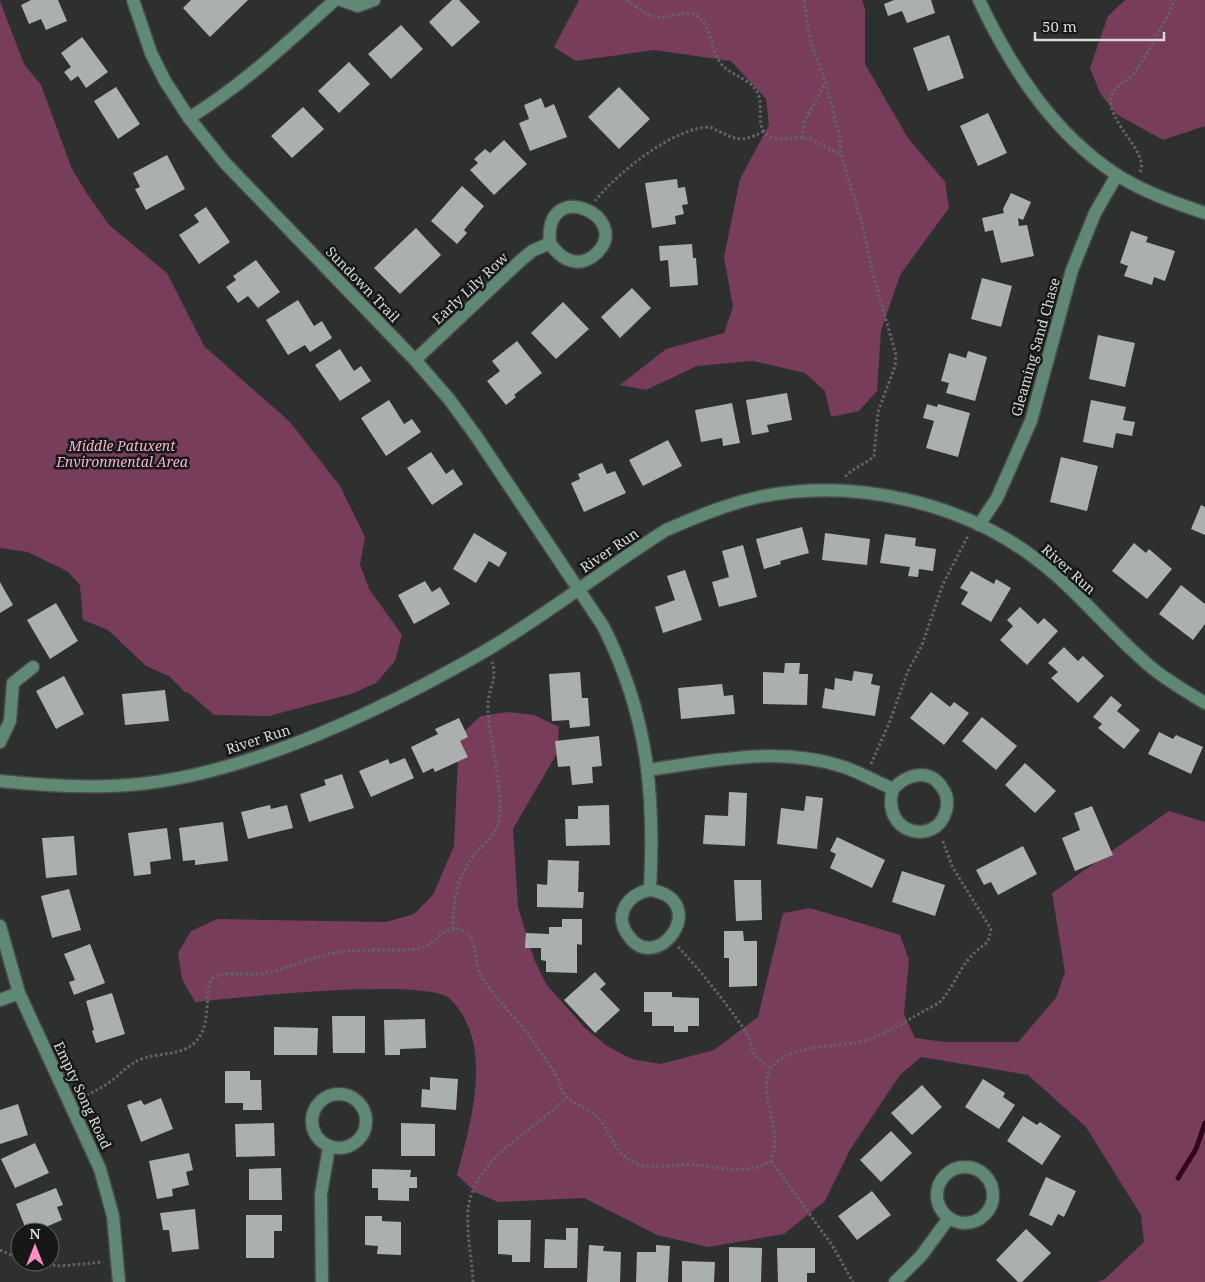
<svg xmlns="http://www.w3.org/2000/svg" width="1205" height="1282" viewBox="0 0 1205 1282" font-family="'Noto Serif',serif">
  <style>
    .green { fill: #773d5a }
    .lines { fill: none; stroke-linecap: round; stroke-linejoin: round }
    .stream { stroke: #30061d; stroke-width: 5 }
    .building { fill: #abafad }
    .minor-casing { stroke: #484b49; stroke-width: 15 }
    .path { stroke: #626463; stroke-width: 3; stroke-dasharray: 2.5 2.5; stroke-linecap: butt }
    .minor { stroke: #608975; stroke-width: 12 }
    .labels { text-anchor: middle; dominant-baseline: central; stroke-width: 5; stroke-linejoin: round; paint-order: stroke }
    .street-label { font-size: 14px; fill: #d8dad9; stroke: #161817 }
    .park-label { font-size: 14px; font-style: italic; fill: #f7b0d0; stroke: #161817 }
  </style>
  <rect width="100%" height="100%" fill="#2d302e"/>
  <!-- green -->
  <g class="green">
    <path d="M579 0H862L865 9V64L908 138 945 182 949 208 900 275 881 331 877 391 859 411 831 417 825 391 805 373 753 361 697 366 646 390 620 385 666 349 724 333 733 307 724 257 740 179 769 125 766 99 731 61 654 50 576 61 554 47Z"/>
    <path d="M1125 0H1205V126L1163 140 1116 114 1100 93 1090 68 1108 16Z"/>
    <path d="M0 1 24 64 41 85 72 169 86 192 109 225 167 273 204 346 290 422 340 486 365 537 360 564 369 589 402 635 395 661 376 683 351 694 269 716 214 715 188 692 186 693 169 676 146 666 108 630 83 620 80 585 67 571 28 552 0 548Z"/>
    <path d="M508 712 534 715 559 727 557 753 513 829 518 907 534 959 546 984 585 1028 607 1046 632 1059 661 1064 714 1050 758 1017 783 913 810 908 900 935 909 960 904 1014 915 1038 945 1042H1018L1056 998 1065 972 1052 893 1169 811 1205 822V1282H1097L1105 1279 1144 1242 1141 1215 1086 1127 1028 1075 921 1057 900 1075 850 1150 825 1201 784 1234 708 1247 657 1235 584 1198 498 1202 475 1192 457 1175C471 1122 495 1043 450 999 427 977 234 998 195 1002L182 979 178 953 191 931 217 919 386 922 414 914 433 895 454 846 459 736 481 716Z"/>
  </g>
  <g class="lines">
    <!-- stream -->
    <path class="stream" d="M1178 1178 1196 1149 1205 1123"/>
  </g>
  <!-- building -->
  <g class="building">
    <path d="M31 0H58L67 21 46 30 41 19 29 24 21 5Z"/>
    <path d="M191 0H248L210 37 183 8Z"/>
    <path d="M452 0H459L480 22 452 47 429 22Z"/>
    <path d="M894 0H931L935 13 907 23 902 11 888 16 884 4Z"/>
    <path d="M401 25 423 49 391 79 368 54Z"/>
    <path d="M949 35 964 78 928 91 913 48Z"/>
    <path d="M82 37 108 72 86 88 78 76 71 81 64 72 71 67 61 53Z"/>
    <path d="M349 62 370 84 339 113 318 91Z"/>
    <path d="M116 87 140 124 118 139 94 101Z"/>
    <path d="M619 87 650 119 619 149 588 117Z"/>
    <path d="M541 98 545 108 554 104 567 137 530 151 519 123 529 119 524 105Z"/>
    <path d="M303 107 324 129 292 158 271 136Z"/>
    <path d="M988 113 1007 153 978 166 960 126Z"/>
    <path d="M504 140 527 164 494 195 470 170 478 163 474 159 485 149 490 153Z"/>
    <path d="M167 155 185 189 146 210 135 189 140 187 133 173Z"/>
    <path d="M677 179 678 188 685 187 688 204 682 205 684 214 675 216 676 224 652 228 645 183Z"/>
    <path d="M462 186 484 206 464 230 467 233 457 244 431 221Z"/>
    <path d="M1011 193 1031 202 1023 220 1018 218 1019 226 1027 225 1034 256 1001 263 993 230 985 232 982 218 1004 213 1003 209Z"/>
    <path d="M206 207 230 242 199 264 179 235 199 222 194 215Z"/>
    <path d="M416 228 441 255 400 294 374 268Z"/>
    <path d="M1131 231 1148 237 1146 242 1175 251 1165 281 1154 277 1152 285 1124 276 1128 266 1120 263Z"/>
    <path d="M692 244 693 258H696L698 285 670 287 668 260 660 261 659 246Z"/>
    <path d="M256 260 280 292 258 308 248 296 238 303 226 287 236 280 233 276Z"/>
    <path d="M982 278 1012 286 1001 327 971 319Z"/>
    <path d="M632 288 651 308 620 338 601 317Z"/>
    <path d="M298 300 314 326 322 321 332 338 310 352 305 345 288 355 266 320Z"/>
    <path d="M563 302 589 329 556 359 531 333Z"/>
    <path d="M1098 335 1135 343 1125 387 1089 379Z"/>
    <path d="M517 341 542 373 514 395 516 397 506 405 487 381 500 371 492 361Z"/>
    <path d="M340 349 354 371 361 366 371 381 340 401 315 365Z"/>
    <path d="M968 351 987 357 975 401 946 393 949 383 941 381 949 353 966 358Z"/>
    <path d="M787 393 792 420 767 425 769 432 752 435 746 400Z"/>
    <path d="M389 400 404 424 412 419 421 432 386 456 361 418Z"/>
    <path d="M1091 400 1126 407 1123 420 1135 422 1132 436 1116 433 1113 448 1083 442Z"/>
    <path d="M732 403 740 443 723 446 722 438 701 442 695 410Z"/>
    <path d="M927 404 937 407 938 404 970 413 958 457 926 448 934 421 923 418Z"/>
    <path d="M668 440 682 466 643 486 629 460Z"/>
    <path d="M431 452 446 474 453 469 463 484 432 505 407 468Z"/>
    <path d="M1061 457 1098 466 1087 511 1050 502Z"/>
    <path d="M602 463 607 474 615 471 626 493 584 512 571 483 580 479 578 474Z"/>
    <path d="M1201 505 1205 507V535L1191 529Z"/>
    <path d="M802 527 809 553 780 561 781 564 764 569 756 539Z"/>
    <path d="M474 533 507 553 499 567 489 561 476 583 453 569Z"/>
    <path d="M825 533 870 539 867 565 822 560Z"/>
    <path d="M885 534 916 538 915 546 936 549 933 571 919 569 918 577 908 576 910 567 880 563Z"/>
    <path d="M1134 543 1146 553 1149 549 1172 569 1147 599 1112 571Z"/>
    <path d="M743 545 757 597 719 607 712 582 729 577 722 551Z"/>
    <path d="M685 570 702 620 663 633 655 607 675 600 667 576Z"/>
    <path d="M971 571 994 584 996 579 1011 588 991 622 961 604 968 592 960 588Z"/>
    <path d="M425 581 432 592 440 587 450 604 414 624 398 595Z"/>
    <path d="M0 582 13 605 0 613Z"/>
    <path d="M1181 585 1205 604V624L1193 640 1159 614Z"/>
    <path d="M56 603 78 641 50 659 27 620Z"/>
    <path d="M1020 607 1038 624 1044 618 1058 631 1027 665 1000 640 1013 626 1007 620Z"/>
    <path d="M1064 647 1078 661 1083 656 1104 676 1078 703 1051 678 1058 672 1048 663Z"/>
    <path d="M785 663H800L799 674H808L807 705 763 704V672L784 673Z"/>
    <path d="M854 671 873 674 871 684 880 686 875 716 822 708 825 688 834 690 835 678 852 681Z"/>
    <path d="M580 672 582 698H588L590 726 570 728 569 720 552 721 549 674Z"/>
    <path d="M64 676 84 714 56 729 36 691Z"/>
    <path d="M722 684 724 696 733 695 735 714 681 719 678 688Z"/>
    <path d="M165 690 169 721 125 725 122 694Z"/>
    <path d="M931 692 950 707 954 702 969 713 944 745 910 718Z"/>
    <path d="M1111 696 1122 705 1117 711 1140 730 1124 749 1098 728 1102 724 1093 717Z"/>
    <path d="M982 717 1017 746 996 770 962 741Z"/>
    <path d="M459 718 468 737 460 741 468 757 435 772 433 768 423 773 411 747 438 734 435 729Z"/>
    <path d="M1159 732 1173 739 1176 735 1203 747 1191 774 1148 754Z"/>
    <path d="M599 736 602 766 592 767 593 783 572 785 570 766 558 767 555 741Z"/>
    <path d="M405 758 414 778 371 797 359 771 388 759 390 764Z"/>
    <path d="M1025 763 1056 791 1035 813 1005 785Z"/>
    <path d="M342 774 354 808 309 822 300 794 326 785 324 780Z"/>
    <path d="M729 792 747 793 745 846 703 844 705 815 728 816Z"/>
    <path d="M806 796 823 798 817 849 777 844 781 808 804 811Z"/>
    <path d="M270 805 271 809 287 805 293 828 248 839 241 812Z"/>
    <path d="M609 805 610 845 566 846 565 819H578V806Z"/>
    <path d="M1092 806 1113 855 1075 871 1062 838 1080 830 1074 813Z"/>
    <path d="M223 822 228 861 195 865V860L183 861 179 828Z"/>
    <path d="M167 828 171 859 150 862 151 874 134 876 128 833Z"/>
    <path d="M74 836 77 875 46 878 42 838Z"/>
    <path d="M837 837 885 860 872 888 830 868 836 854 830 851Z"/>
    <path d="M1023 846 1037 874 998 895 991 882 984 885 976 870Z"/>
    <path d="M548 860 579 861 578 892H584L583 908 537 907V884L547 885Z"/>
    <path d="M902 871 945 885 935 916 892 902Z"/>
    <path d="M734 880H761L762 920 736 921Z"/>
    <path d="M69 889 81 930 52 938 41 896Z"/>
    <path d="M562 919H582V945L577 944V973L546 972V961L541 960V948H525L526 933 549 934V927H562Z"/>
    <path d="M724 931H743L744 941H757V986L729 987V958H724Z"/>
    <path d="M90 944 105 983 74 995 69 982 75 980 64 954Z"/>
    <path d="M595 972 606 984 600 989 620 1010 595 1033 564 1000Z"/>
    <path d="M644 992H672V997L699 998V1026H688V1032H674V1026H652V1012H644Z"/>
    <path d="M112 993 125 1034 96 1043 92 1031 94 1030 86 1001Z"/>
    <path d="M332 1016H365V1053H333Z"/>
    <path d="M425 1019 426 1048 400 1049V1055H385L384 1020Z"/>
    <path d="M274 1027 318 1028 317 1055H274Z"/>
    <path d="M225 1071H250V1080H261L262 1110H243V1103H225Z"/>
    <path d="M430 1077 458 1079 456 1110 421 1107 422 1089 430 1090Z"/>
    <path d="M983 1079 1005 1093 1003 1097 1015 1105 999 1129 965 1107Z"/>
    <path d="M922 1085 942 1107 912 1135 891 1113Z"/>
    <path d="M161 1098 173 1129 141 1142 127 1105 141 1100 144 1105Z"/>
    <path d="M18 1104 28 1135 0 1144V1110Z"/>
    <path d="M1023 1116 1037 1125 1040 1122 1061 1136 1042 1165 1007 1141Z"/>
    <path d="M274 1123 275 1156 236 1157 235 1124Z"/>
    <path d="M401 1123 435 1124V1156H401Z"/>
    <path d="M891 1131 912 1153 881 1182 860 1160Z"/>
    <path d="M35 1143 49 1173 15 1188 1 1159Z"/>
    <path d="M189 1153 193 1170 186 1172 189 1185 172 1189 173 1196 157 1199 149 1161Z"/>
    <path d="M281 1168 282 1200H249V1169Z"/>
    <path d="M372 1169 411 1170 410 1177H417V1188H409V1201L378 1200V1188H372Z"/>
    <path d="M1046 1177 1076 1191 1064 1217 1058 1214 1052 1226 1029 1215Z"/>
    <path d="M56 1188 63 1205 57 1207 62 1220 34 1232H27L16 1204Z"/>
    <path d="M872 1191 891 1215 857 1240 838 1216Z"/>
    <path d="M195 1209 199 1249 172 1252 169 1230H163L160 1213Z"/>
    <path d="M246 1215H282V1231H274V1258H246Z"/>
    <path d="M365 1216H382V1221L401 1222V1255L377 1254 378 1246 365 1245Z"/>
    <path d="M498 1220H531L530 1262H512V1255L498 1254Z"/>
    <path d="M566 1228H578L577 1268H544L545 1239 566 1240Z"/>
    <path d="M1026 1229 1051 1253 1022 1282H1018L996 1260Z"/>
    <path d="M589 1245 604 1246 603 1251 621 1252 620 1282H587Z"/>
    <path d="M656 1245 670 1246 668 1282H636L637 1252H656Z"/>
    <path d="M729 1247 762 1248 761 1282H729Z"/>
    <path d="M777 1248H815V1273H807V1282H778Z"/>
    <path d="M682 1261 715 1262 714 1282H682Z"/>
  </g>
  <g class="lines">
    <!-- minor casing -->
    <g class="minor-casing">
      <g id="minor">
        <path d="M133 0 151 53 165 81 189 118 225 163 415 360 449 399 476 436 603 626C648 715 655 793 650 890 713 900 657 978 628 935 613 915 628 894 650 890"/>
        <path d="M341 0 358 6 374 0"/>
        <path d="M979 0C1011 68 1053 133 1117 175 1144 192 1175 203 1205 213"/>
        <path d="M189 118C243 85 288 42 335 0"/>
        <path d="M415 360 519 262 532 251 550 243C543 176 633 216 597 253 580 269 561 261 550 243"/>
        <path d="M979 525 997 498 1031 421 1072 270 1095 213 1117 175"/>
        <path d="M0 742 10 721 13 683 33 667"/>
        <path d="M649 770C713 760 781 746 844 767 861 773 877 782 893 789 880 834 936 847 946 811 948 803 948 796 943 789 930 767 907 774 893 789"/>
        <path d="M0 781C47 786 93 789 140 784 254 772 388 707 487 650 549 613 606 568 666 530 696 517 727 504 759 497 852 478 960 501 1036 559 1078 590 1111 634 1152 668 1168 681 1187 692 1205 703"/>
        <path d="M0 926 19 993 100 1169 113 1216 119 1282"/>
        <path d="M0 1000 19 993"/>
        <circle cx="339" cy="1121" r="27"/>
        <circle cx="965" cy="1195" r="28"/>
        <path d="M322 1282 321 1194 329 1147"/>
        <path d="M895 1282 921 1256 949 1218"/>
      </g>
    </g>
    <!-- path -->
    <g class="path">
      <path d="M627 0C635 6 644 13 653 16 668 21 688 6 700 18 713 31 710 52 723 66 734 77 755 80 759 97 763 111 755 127 769 136 779 142 792 137 803 138 816 140 829 149 841 155"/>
      <path d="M804 0 810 40 826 83 840 137 841 155 862 223 873 274 896 355 895 366 878 412 874 456C865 465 853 467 845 477"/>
      <path d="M802 138 804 122 825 84"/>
      <path d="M1140 172C1150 152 1107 124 1111 97 1113 86 1127 82 1134 73 1150 50 1163 25 1175 0"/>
      <path d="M595 201C617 173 674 127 710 127 734 138 738 145 764 131"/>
      <path d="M871 764 890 721 908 671 922 645 943 584 968 536"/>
      <path d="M453 929C452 905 457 880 470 860 479 846 493 841 498 824 506 794 488 739 488 706 488 688 498 680 492 662"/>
      <path d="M678 947C701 971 722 998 742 1026 757 1047 744 1052 772 1069"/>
      <path d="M82 1097C92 1093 101 1088 110 1082 122 1073 129 1063 144 1058 164 1052 188 1056 200 1036 210 1019 205 997 211 979 227 969 241 976 259 974 282 971 302 961 324 955 355 947 387 952 418 949 433 947 445 923 462 930 479 938 473 961 480 974 493 997 514 1015 530 1036 539 1050 549 1063 557 1077 560 1083 561 1090 565 1095 573 1106 589 1107 598 1118 611 1132 615 1154 633 1162 651 1171 678 1163 697 1165 722 1168 749 1175 771 1161 783 1131 763 1108 767 1079 774 1041 842 1049 868 1040 892 1031 915 1015 939 1003 960 980 958 962 988 942L991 929 953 868 942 839"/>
      <path d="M771 1161 832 1245 853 1282"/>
      <path d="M0 1250 20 1259"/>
      <path d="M28 1262 60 1266 103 1262"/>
      <path d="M473 1282C472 1258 466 1233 468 1209 475 1157 534 1131 567 1097"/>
    </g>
    <!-- minor -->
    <use href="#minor" class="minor"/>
  </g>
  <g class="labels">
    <!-- street labels -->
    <g class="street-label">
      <text transform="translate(363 284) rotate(46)">Sundown Trail</text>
      <text transform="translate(470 288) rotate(-43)">Early Lily Row</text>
      <text transform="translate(1035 347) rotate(-74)">Gleaming Sand Chase</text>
      <text transform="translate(609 550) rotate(-34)">River Run</text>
      <text transform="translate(1069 569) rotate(42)">River Run</text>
      <text transform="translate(258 739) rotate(-18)">River Run</text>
      <text transform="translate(83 1095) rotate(65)">Empty Song Road</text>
    </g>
    <!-- park labels -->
    <g class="park-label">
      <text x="122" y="445">Middle Patuxent<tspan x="122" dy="16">Environmental Area</tspan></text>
    </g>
  </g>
  <!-- north arrow -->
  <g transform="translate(35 1247)"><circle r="24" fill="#161817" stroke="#646665"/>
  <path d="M0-4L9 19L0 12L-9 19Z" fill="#fb8fc4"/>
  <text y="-8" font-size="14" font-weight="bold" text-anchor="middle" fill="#d8dad9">N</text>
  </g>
  <!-- scale -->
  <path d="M1035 32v8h129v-8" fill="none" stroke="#d8dad9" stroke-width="2.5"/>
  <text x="1042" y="32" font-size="15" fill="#d8dad9" stroke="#161817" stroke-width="4" paint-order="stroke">50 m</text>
</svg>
